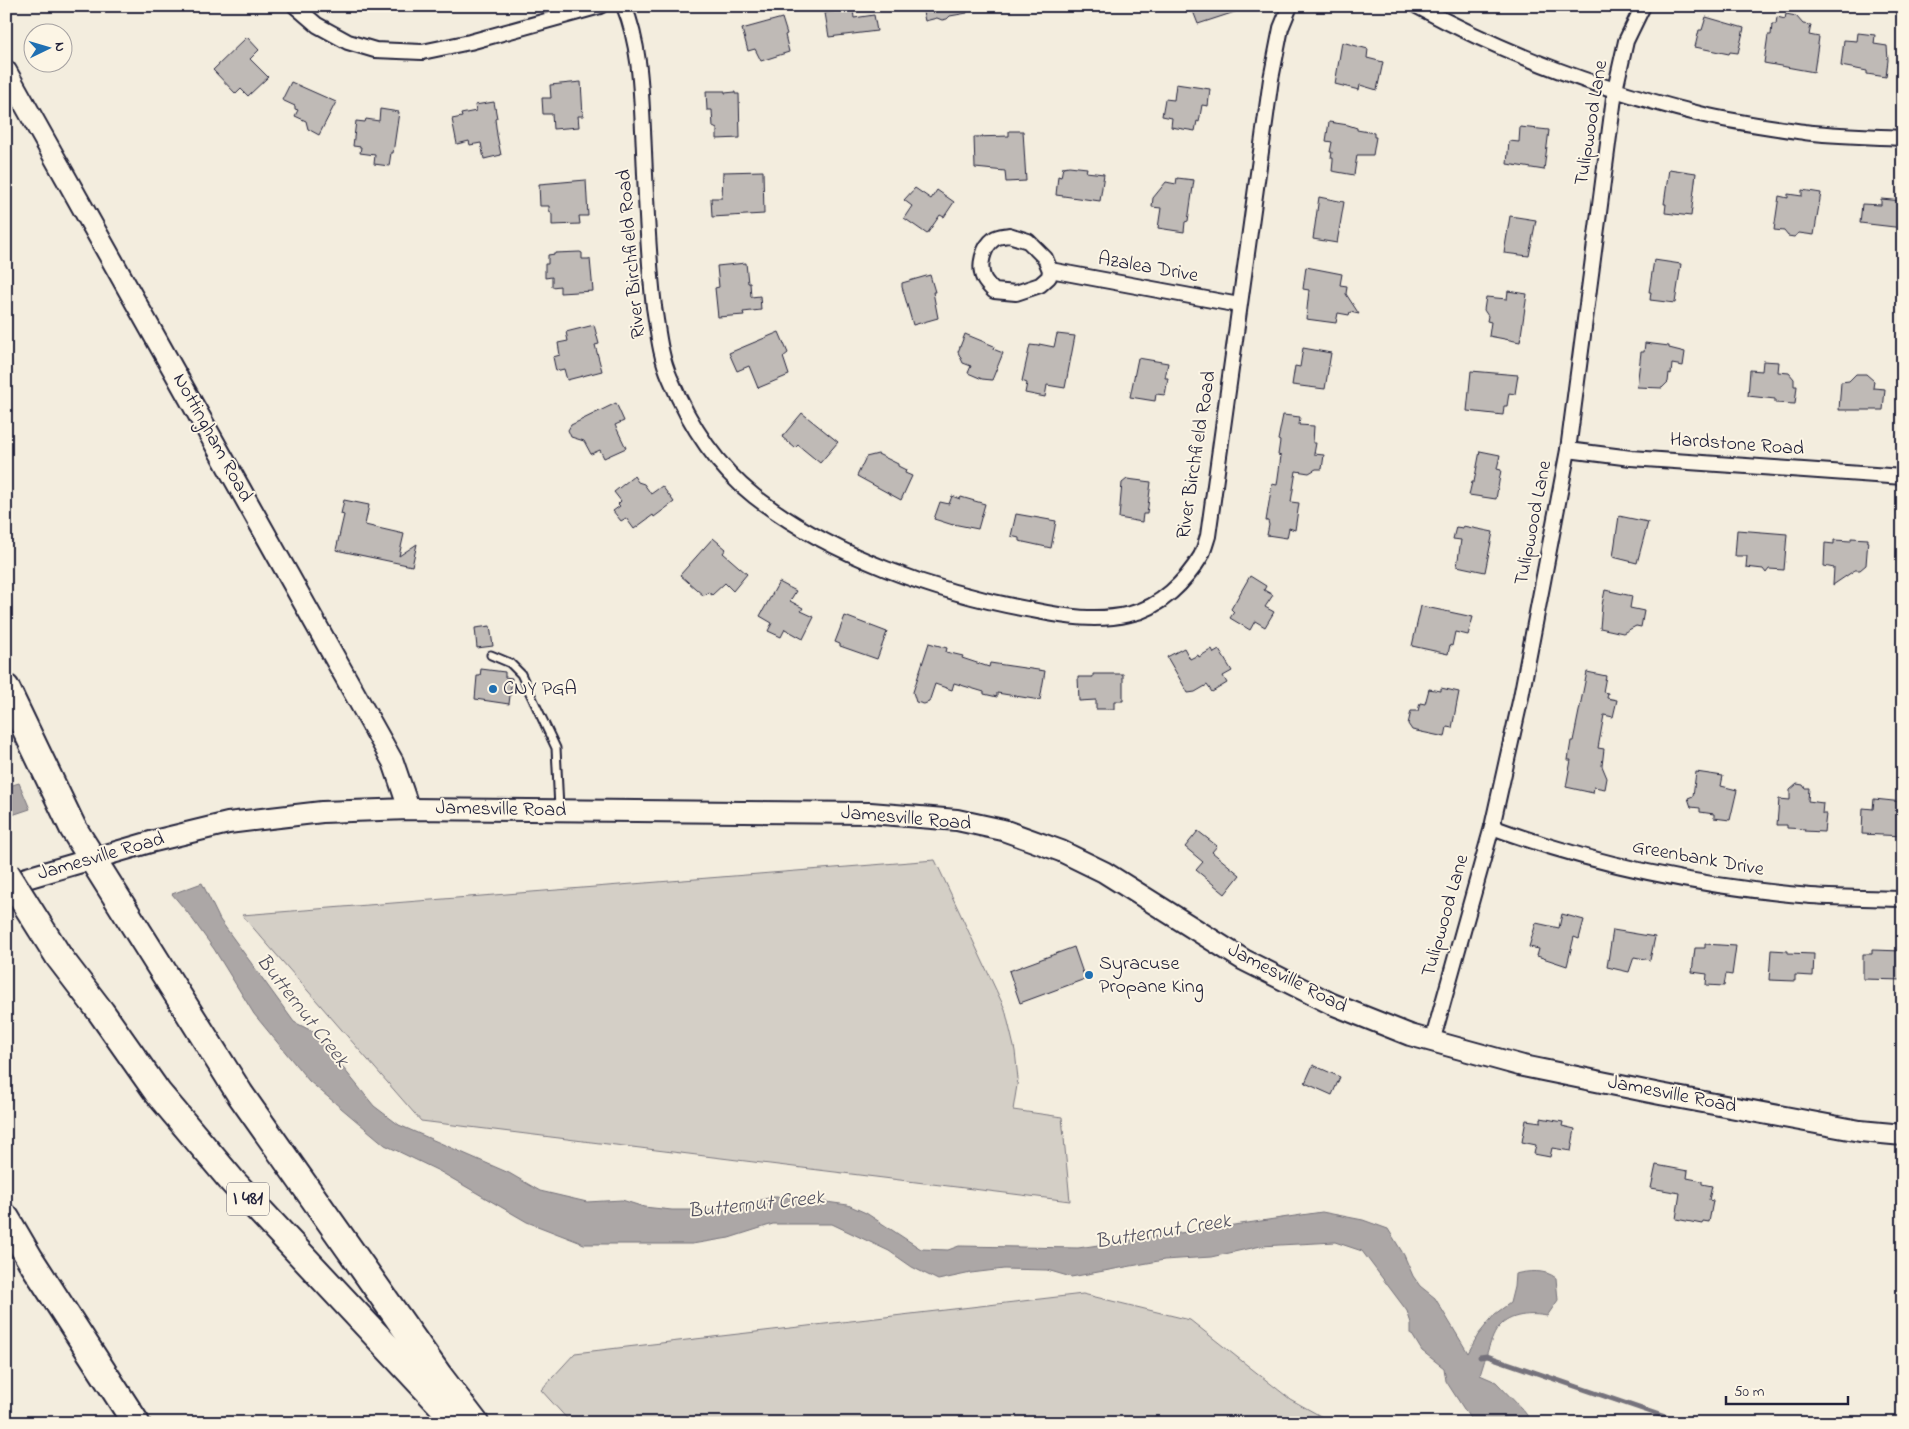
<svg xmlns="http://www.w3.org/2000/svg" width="1909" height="1429" viewBox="0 0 1909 1429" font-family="'Indie Flower',sans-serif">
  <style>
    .green { fill: #d4cfc6; stroke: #7b7880 }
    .water { fill: #aca7a6; stroke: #75727b }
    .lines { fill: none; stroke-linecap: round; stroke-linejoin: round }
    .stream { stroke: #75727b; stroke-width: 5 }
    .building { fill: #bfbab6; stroke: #22223b }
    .lane-casing { stroke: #22223b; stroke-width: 11 }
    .street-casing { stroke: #22223b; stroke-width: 18 }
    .secondary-casing { stroke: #22223b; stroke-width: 24 }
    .highway-casing { stroke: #22223b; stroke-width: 30 }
    .lane { stroke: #fcf5e5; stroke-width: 7 }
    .street { stroke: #fcf5e5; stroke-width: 14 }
    .secondary { stroke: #fcf5e5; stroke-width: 20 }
    .highway { stroke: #fcf5e5; stroke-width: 26 }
    .highway-bridge-casing { stroke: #22223b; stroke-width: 30; stroke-linecap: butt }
    .highway-bridge { stroke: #fcf5e5; stroke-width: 26 }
    .poi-dot { fill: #1f6fb2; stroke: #fcf5e5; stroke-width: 2 }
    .labels { text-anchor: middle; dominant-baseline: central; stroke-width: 4; stroke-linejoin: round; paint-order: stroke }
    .shield { fill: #fcf5e5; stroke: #63616e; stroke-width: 1 }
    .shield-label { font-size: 19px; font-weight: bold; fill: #22223b }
    .street-label { font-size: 20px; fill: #22223b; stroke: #fcf5e5 }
    .poi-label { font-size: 20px; fill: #22223b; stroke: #fcf5e5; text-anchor: start }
    .water-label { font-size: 21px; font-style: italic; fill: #525160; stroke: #fcf5e5 }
  </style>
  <rect width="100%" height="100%" fill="#f3edde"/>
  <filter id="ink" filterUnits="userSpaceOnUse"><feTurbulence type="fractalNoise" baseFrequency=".02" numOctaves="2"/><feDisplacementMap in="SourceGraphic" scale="10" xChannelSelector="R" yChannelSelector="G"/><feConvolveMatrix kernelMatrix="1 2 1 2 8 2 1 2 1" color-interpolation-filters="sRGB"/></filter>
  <g filter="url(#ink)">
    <!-- green -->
    <g class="green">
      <path d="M935 860 1005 1009 1015 1051 1018 1079 1013 1110 1062 1117 1070 1201 421 1121 242 915Z"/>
      <path d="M1083 1294 1190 1320 1290 1399 1333 1423H571L541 1390 575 1353Z"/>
    </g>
    <!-- water -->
    <g class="water">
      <path d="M19 783 30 809 6 817V787Z"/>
      <path d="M202 883 220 920 294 1022 314 1032 374 1106 399 1125 509 1173 540 1191 587 1202 622 1200 644 1207 672 1210H724L772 1197H790L848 1205 866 1213 921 1249 948 1250 959 1246 1078 1248 1322 1212 1363 1220 1388 1229 1404 1255 1413 1276 1420 1286 1435 1298 1468 1353 1478 1335 1495 1314 1510 1303 1514 1287 1515 1274C1528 1271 1545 1269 1556 1278L1558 1300 1547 1316C1531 1313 1510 1314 1499 1327 1491 1335 1484 1364 1480 1375L1496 1382 1523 1410 1533 1423H1473L1446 1381 1444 1368 1422 1351 1411 1333V1323L1407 1311 1362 1251 1335 1242 1261 1246 1211 1257 1164 1260 1071 1277 1047 1270 1004 1269 971 1273 938 1280 912 1267 889 1251 832 1224H773L729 1238 692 1244H584L527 1222 439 1171 385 1145 309 1081 254 1014 214 949 188 913 172 894Z"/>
    </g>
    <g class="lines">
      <!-- stream -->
      <path class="stream" d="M1480 1357 1487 1356 1683 1423"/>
    </g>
    <!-- building -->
    <g class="building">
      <path d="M910 6H967V13L950 16 947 19 942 20 937 18 925 21 923 12Z"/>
      <path d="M1191 6H1243L1244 9 1198 24Z"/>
      <path d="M853 9 854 18 874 15 877 31 829 37 825 13Z"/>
      <path d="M1786 14 1796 16 1803 24 1811 25 1809 35 1819 37 1814 72 1764 63 1768 35H1771L1772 24H1776L1777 17 1785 19Z"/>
      <path d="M1706 17 1744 28 1738 53 1730 52 1729 54 1695 47 1699 30H1702Z"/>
      <path d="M782 18 787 34 785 35 789 52 761 61 755 49 748 51 742 29Z"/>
      <path d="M1858 33 1875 35 1874 44 1887 46 1888 60 1886 77 1867 74V71L1841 66 1844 40 1857 41Z"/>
      <path d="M247 37 259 50 250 59 268 77 248 96 241 89 236 94 213 70Z"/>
      <path d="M1342 42 1368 49 1367 58 1383 62 1377 90 1360 85 1359 90 1335 84Z"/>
      <path d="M291 82 336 102 319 135 308 129 306 121 295 116 298 110 295 109V106L282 100Z"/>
      <path d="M581 82 583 116H578L579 127 553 129 552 114H543L542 98H551L550 85Z"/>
      <path d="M1176 84 1210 89 1208 106 1202 105 1199 122 1197 121 1195 131 1171 127 1172 118 1162 116 1165 99 1174 100Z"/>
      <path d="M706 91H725V93L735 92V94H739L740 138 717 139V129L713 127 712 110H707Z"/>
      <path d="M494 102 497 118 495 119 497 135 501 155 484 159 481 143 470 145 469 141 457 144 452 119 462 117 461 114 476 111 475 105Z"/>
      <path d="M380 109 399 112 393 153H391L389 166 374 164 375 155 360 153 361 147 353 146 356 121 365 122 366 119 379 121Z"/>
      <path d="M1329 122 1348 125 1357 128V130L1374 133V137H1376L1373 155H1357L1354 175 1332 171 1333 161V158H1331L1332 152H1330L1332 142 1326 141Z"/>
      <path d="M1520 127 1549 130 1544 170 1507 164 1509 141 1519 142Z"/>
      <path d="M1009 131H1023L1026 181 1006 182 1005 171 975 168 974 137 1009 136Z"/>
      <path d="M1069 166 1087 168 1086 172 1104 174 1100 201 1056 195 1058 176 1061 177 1063 167Z"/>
      <path d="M1669 169 1696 173 1691 216 1665 213 1666 204H1664Z"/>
      <path d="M763 171 764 214 712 217 711 198H722L723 172Z"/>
      <path d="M1177 178 1194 180 1188 221 1185 222 1184 232 1158 228 1161 208 1152 207 1153 198 1166 182 1176 184Z"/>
      <path d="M586 180 588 216H579L580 224 552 225V215L550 211H549V206H540L539 184Z"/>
      <path d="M915 188 931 199 937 190 954 202 944 217 940 215 927 234 904 218 912 206 904 200Z"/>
      <path d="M1802 190 1821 193 1814 235 1799 233 1794 237 1788 236 1784 231 1774 230 1779 196 1788 198V194L1802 196Z"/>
      <path d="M1319 197 1344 202 1337 243 1313 239Z"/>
      <path d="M1881 199 1903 201V228L1860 223 1862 204 1881 205Z"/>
      <path d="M1510 216 1536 220 1529 256 1504 253Z"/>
      <path d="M580 252 582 253V259H590L593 291 560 293V286L552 287V277L545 278V264H548V255L555 254V253Z"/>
      <path d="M1654 260 1681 264 1675 303 1650 300 1651 292H1649Z"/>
      <path d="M746 263 748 283H750L751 297 760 296 761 310 743 312 744 315 718 317 715 288 719 287 717 266Z"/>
      <path d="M1306 267 1342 274 1340 285 1347 286 1346 294 1359 314 1350 312 1349 315 1338 313 1336 323 1306 319 1309 290 1303 289Z"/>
      <path d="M930 275 935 292H933L938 318 913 325 902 287V283Z"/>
      <path d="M1508 291 1527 294 1520 342 1489 336 1491 322 1487 321 1488 316 1484 310 1486 297 1507 299Z"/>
      <path d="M594 325 599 344 595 345 602 371 567 380 564 369 556 371 553 357 560 355 558 343 568 341 566 332Z"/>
      <path d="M779 332 788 353 783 357 789 375 758 388 749 366 737 371 729 353Z"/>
      <path d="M965 334 994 346 993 349 1003 353 992 380 982 379 968 373 971 366 963 363 958 352Z"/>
      <path d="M1057 334 1075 336 1065 388 1047 385 1045 397 1025 393 1027 383 1022 381 1030 345 1039 346V344L1054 347Z"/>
      <path d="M1645 343 1669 346V348L1685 352 1683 366 1672 364 1671 374 1669 373 1668 382 1662 388 1637 387 1641 352H1644Z"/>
      <path d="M1303 348 1331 353 1325 389 1292 385 1295 366 1300 367Z"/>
      <path d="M1138 358 1168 363 1165 378H1168L1165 395 1156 394 1155 401 1130 397Z"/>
      <path d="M1763 361 1779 362 1778 372 1789 373 1794 379V386H1797L1795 404 1775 403V399L1748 396 1750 370 1762 371Z"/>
      <path d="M1471 371 1518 375 1515 394 1509 393 1507 406H1504L1503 415 1467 411Z"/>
      <path d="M1856 374H1866L1874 381 1873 388 1885 389 1883 410H1839L1841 382 1849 381Z"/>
      <path d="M616 403 624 421 615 425 626 448 604 458 600 450 591 454 584 441 571 437 568 430 571 425Z"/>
      <path d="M802 413 838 442 820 463 798 445 795 448 782 437Z"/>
      <path d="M1283 415 1300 417 1299 425 1314 426 1313 443H1316L1314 454 1324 455 1322 469H1316L1309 473 1296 471 1291 502 1299 503 1295 530 1289 528 1287 538 1267 535 1269 525 1268 521H1266L1272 484 1277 485 1281 456 1278 455 1280 441 1278 440Z"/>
      <path d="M1480 451 1500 455 1497 469 1501 470 1496 499 1469 495 1472 482H1474Z"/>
      <path d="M878 454 898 464V466L906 470 905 473 912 476 901 500 857 476 866 457Z"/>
      <path d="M634 476 638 482 644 484 651 494 662 486 674 502 654 517 653 515 634 529 626 518 621 521 613 511 620 506 618 504 621 501 614 492Z"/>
      <path d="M1127 479 1151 482 1147 514H1143L1142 522 1119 518 1122 483Z"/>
      <path d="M952 496 960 499 961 497 985 504 978 529 953 524V525L934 519 940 502 949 504Z"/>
      <path d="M344 500 369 505 365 525 404 534 399 556 417 544 412 566 336 550 344 515 341 514Z"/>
      <path d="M1016 514 1056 521 1051 548 1019 541V538L1011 536Z"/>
      <path d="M1619 516 1648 522 1637 563 1613 557Z"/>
      <path d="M1463 526 1493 532 1485 572 1457 566 1461 540 1453 539 1456 527 1463 528Z"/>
      <path d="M1737 530 1787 534 1784 570 1769 569 1766 573 1763 569 1746 567 1747 556H1735Z"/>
      <path d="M713 538 726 549 723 553 747 574 733 591 725 583 712 595 708 592 704 596 680 575Z"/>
      <path d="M1851 538 1868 539 1866 565 1860 570H1855L1833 585 1834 568 1824 566 1825 543 1834 544V540L1851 541Z"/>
      <path d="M1250 576 1266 586 1264 590 1273 595 1265 607 1274 612 1265 627 1255 621 1250 630 1230 618 1234 612 1231 609Z"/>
      <path d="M779 582 796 591 790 601 803 608 801 611 814 617 803 639 785 629 781 637 768 631 772 623 760 616Z"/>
      <path d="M1605 590 1632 596 1630 608 1644 611 1641 627 1636 626 1623 633 1600 628 1602 605Z"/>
      <path d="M1421 606 1473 617 1468 635 1455 632 1452 646 1450 645 1448 654 1412 646Z"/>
      <path d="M845 616 887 632 877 659 840 646V644L835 642Z"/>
      <path d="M490 626 493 646 477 648 475 628Z"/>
      <path d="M929 643 947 648 946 652 963 656 962 658 989 667 990 663 1045 671 1040 700 997 693V697L984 694V692L954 683 952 690 935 684 929 702 924 704 916 702 913 692Z"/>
      <path d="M1184 648 1190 659 1198 655 1199 657 1212 649 1214 653 1219 650 1232 671 1223 676 1227 683 1212 692 1207 685 1195 692 1188 693 1167 657Z"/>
      <path d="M481 669 505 672V677L512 678 509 704 475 699 477 676H480Z"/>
      <path d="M1587 672 1606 676 1603 692 1608 693 1607 698 1617 700 1613 717 1604 715 1598 748 1604 749 1602 766 1607 778 1605 789 1594 787 1593 793 1566 787 1571 760H1568L1571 741H1573Z"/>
      <path d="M1093 674H1123V701H1114V709H1096V700L1079 701 1078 677H1093Z"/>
      <path d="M1441 688 1459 692 1452 728 1447 727 1445 737 1412 730 1408 724 1411 711H1418L1420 703 1425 704 1429 689 1441 691Z"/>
      <path d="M1696 772 1723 776 1721 786 1737 790 1730 820 1714 818V814L1700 812V808L1691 807 1688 798 1693 796Z"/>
      <path d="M1797 784 1803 785 1805 788H1809L1808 801 1823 803 1822 814H1826L1824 832 1804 831 1805 829 1787 828V825H1777L1779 799 1790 800V790Z"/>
      <path d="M1874 799 1903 802V836L1862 834 1863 808 1873 809Z"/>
      <path d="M1198 831 1217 846 1212 852 1240 875 1225 894 1196 870 1203 862 1185 847Z"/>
      <path d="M1562 914 1584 920 1579 939 1574 937 1567 966 1537 956 1539 949 1529 947 1536 923 1559 928Z"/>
      <path d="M1613 930 1655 937 1650 960 1634 957 1629 972 1607 967Z"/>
      <path d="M1705 944 1736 946 1732 975 1726 974 1724 986 1706 985 1707 974 1692 972 1695 948H1705Z"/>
      <path d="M1074 947 1085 979 1020 1003 1009 971Z"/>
      <path d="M1771 950 1788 951V953L1814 954 1813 976 1795 975V981L1769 980Z"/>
      <path d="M1872 950 1903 951V980L1863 979V954H1872Z"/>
      <path d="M1313 1065 1340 1077 1332 1095 1305 1083Z"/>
      <path d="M1541 1118 1563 1122 1562 1126 1575 1129 1571 1151 1552 1148 1550 1157 1534 1154 1536 1145 1522 1142 1526 1120 1541 1122Z"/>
      <path d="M1656 1165 1688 1171 1687 1178 1702 1181V1184L1712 1186 1709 1200 1713 1201 1709 1222 1703 1221 1702 1224 1676 1219 1680 1193 1651 1188Z"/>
    </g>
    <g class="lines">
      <!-- lane casing -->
      <g class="lane-casing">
        <g id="lane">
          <path d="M491 655 510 663 521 674 556 748 559 808"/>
          <path d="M1903 1268V1281"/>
        </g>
      </g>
      <!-- street casing -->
      <g class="street-casing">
        <g id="street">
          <path d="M295 6 317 25 348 42 375 50 422 52 470 42 600 6"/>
          <path d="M624 6C640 45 641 89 643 130 646 189 647 249 654 307 658 331 660 356 670 378 689 424 715 465 754 496 831 556 937 593 1032 610 1066 617 1097 622 1130 614 1160 608 1186 581 1201 556 1204 550 1206 542 1208 536L1271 79 1281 28 1290 6"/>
          <path d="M1417 6C1505 54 1602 90 1700 114 1733 122 1770 127 1804 132 1837 136 1870 136 1903 138"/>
          <path d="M1009 235 1028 241 1045 258 1050 270 1049 277 1040 285 1016 293 994 291C990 287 986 283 984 279 978 266 983 247 994 239 998 236 1004 236 1009 235Z"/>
          <path d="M1050 270 1239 305"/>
          <path d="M1568 450 1631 458 1903 477"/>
          <path d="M1492 827C1595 865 1702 887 1811 896 1842 898 1872 898 1903 899"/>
          <path d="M1432 1042 1492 827 1521 697 1568 450 1615 90 1626 41 1643 6"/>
        </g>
      </g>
      <!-- secondary casing -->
      <g class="secondary-casing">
        <g id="secondary">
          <path d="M6 71 393 762 409 809"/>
          <path d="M6 884 154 841 228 823 322 812 409 809 870 813 957 820 1003 830 1061 851 1104 872 1244 960 1332 1004 1410 1035 1523 1066 1660 1094 1860 1131 1903 1135"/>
        </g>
      </g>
      <!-- highway casing -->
      <g class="highway-casing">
        <g id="highway">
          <path d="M6 688 73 828 240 1094 439 1376 475 1423"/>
          <path d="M59 957 101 1012 158 1093 233 1182 449 1413"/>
          <path d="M6 1218 30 1259 136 1423"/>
        </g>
      </g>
      <!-- lane -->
      <use href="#lane" class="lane"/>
      <!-- street -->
      <use href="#street" class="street"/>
      <!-- secondary -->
      <use href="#secondary" class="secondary"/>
      <!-- highway -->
      <use href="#highway" class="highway"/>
      <!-- highway-bridge casing -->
      <g class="highway-bridge-casing">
        <path id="highway-bridge" d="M6 873 59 957"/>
      </g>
      <!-- highway-bridge -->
      <use href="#highway-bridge" class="highway-bridge"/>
    </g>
  </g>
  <!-- markers -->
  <g class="poi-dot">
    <circle cx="493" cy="689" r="5"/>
    <circle cx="1089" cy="975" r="5"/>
  </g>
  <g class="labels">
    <!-- shield labels -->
    <rect class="shield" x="227" y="1182.5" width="42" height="33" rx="4"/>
    <g class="shield-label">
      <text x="248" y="1199">I 481</text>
    </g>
    <!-- street labels -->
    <g class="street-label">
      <text transform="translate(1592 123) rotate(-81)">Tulipwood Lane</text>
      <text transform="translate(632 254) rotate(-95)">River Birchfield Road</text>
      <text transform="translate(1148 268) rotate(10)">Azalea Drive</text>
      <text transform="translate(212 438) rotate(61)">Nottingham Road</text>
      <text transform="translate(1737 445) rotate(4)">Hardstone Road</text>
      <text transform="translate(1197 455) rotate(-81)">River Birchfield Road</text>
      <text transform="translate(1534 523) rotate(-79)">Tulipwood Lane</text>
      <text transform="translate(501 810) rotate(1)">Jamesville Road</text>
      <text transform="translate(906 819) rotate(5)">Jamesville Road</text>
      <text transform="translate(101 857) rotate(-16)">Jamesville Road</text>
      <text transform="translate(1698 859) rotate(10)">Greenbank Drive</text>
      <text transform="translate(1446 916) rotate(-74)">Tulipwood Lane</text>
      <text transform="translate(1287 979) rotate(27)">Jamesville Road</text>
      <text transform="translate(1672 1095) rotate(11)">Jamesville Road</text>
    </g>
    <!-- poi labels -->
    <g class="poi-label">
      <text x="503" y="689">CNY PGA</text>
      <text x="1099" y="964">Syracuse<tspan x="1099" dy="23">Propane King</tspan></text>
    </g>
    <!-- water labels -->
    <g class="water-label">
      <text transform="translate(302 1011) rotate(52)">Butternut Creek</text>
      <text transform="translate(756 1205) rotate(-6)">Butternut Creek</text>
      <text transform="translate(1163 1232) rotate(-9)">Butternut Creek</text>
    </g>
  </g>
  <!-- margin -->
  <rect width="1909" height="1429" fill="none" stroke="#fcf5e5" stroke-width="25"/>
  <rect x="12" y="12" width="1884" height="1404" fill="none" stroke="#22223b" stroke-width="2" filter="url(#ink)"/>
  <!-- north arrow -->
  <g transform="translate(48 48) rotate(85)"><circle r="24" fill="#fcf5e5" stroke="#a5a1a1"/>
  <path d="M0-4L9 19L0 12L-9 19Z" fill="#1f6fb2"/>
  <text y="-8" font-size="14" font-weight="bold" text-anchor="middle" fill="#22223b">N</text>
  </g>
  <!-- scale -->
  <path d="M1726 1396v8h122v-8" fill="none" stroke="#22223b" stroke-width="2.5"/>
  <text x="1734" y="1396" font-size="15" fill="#22223b" stroke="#fcf5e5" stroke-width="4" paint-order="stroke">50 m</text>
</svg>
